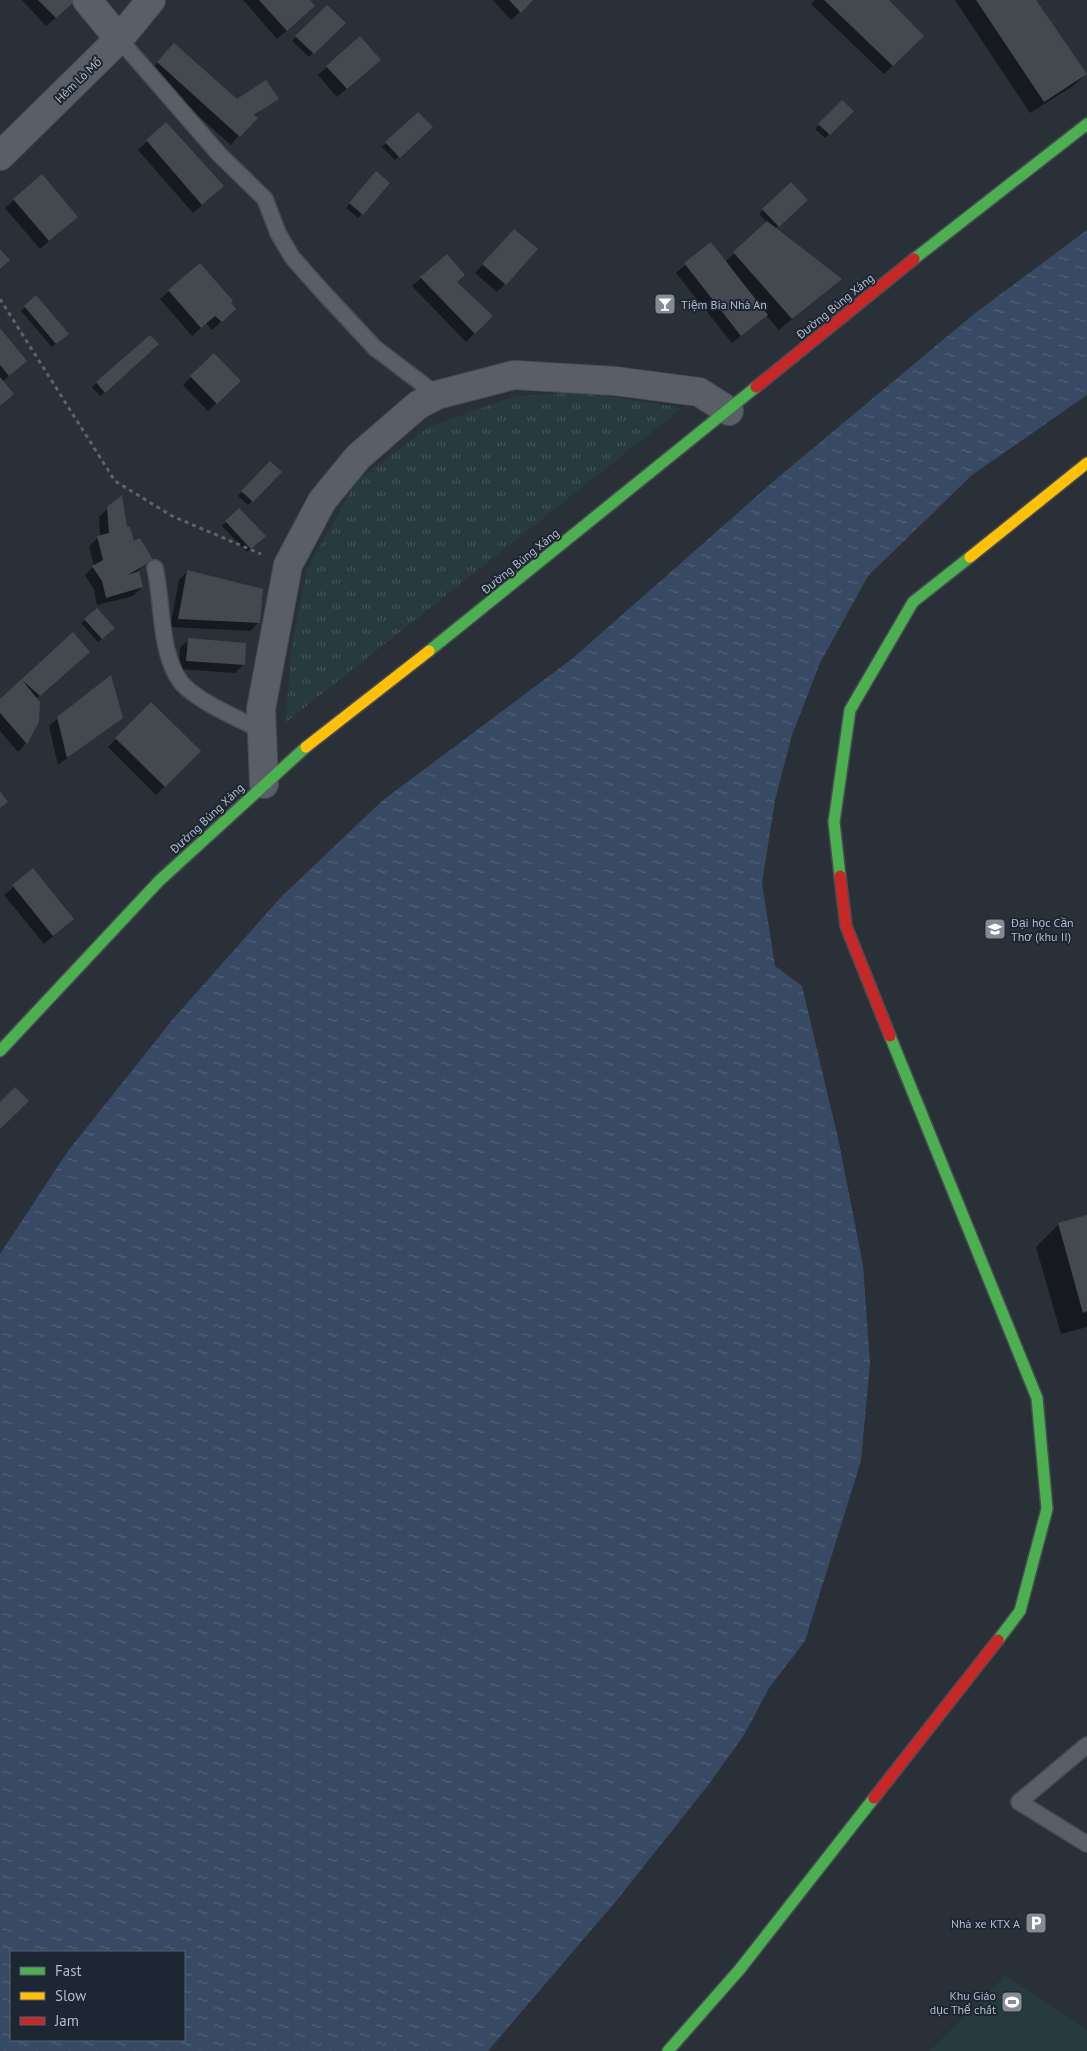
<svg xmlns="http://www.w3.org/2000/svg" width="1087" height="2051" viewBox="0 0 1087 2051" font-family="'PT Sans',sans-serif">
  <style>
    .park { fill: url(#park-tufts) }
    .garden { fill: #273a3e }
    .water { fill: url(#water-ripples); fill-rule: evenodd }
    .shadow { fill: #0007 }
    .building { fill: #444950 }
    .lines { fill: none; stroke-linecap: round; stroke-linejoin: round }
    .lane-casing { stroke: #484c53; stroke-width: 18 }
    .street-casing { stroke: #484c53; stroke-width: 30 }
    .fast-casing { stroke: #484c53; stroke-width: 14 }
    .slow-casing { stroke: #484c53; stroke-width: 14 }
    .jam-casing { stroke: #484c53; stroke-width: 14 }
    .path { stroke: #5d636a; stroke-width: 3; stroke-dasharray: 4 4; stroke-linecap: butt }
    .lane { stroke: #5a5e66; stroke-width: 15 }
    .street { stroke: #5a5e66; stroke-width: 28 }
    .fast { stroke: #4caf50; stroke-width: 11 }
    .slow { stroke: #ffc107; stroke-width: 11 }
    .jam { stroke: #c62828; stroke-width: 11 }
    .labels { text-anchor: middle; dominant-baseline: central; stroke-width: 4; stroke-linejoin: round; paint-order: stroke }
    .street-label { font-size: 12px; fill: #b4bcc9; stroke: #1d2633 }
    .poi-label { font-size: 12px; fill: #b4bcc9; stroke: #1d2633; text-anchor: start }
  </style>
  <defs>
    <pattern id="park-tufts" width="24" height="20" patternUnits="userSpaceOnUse" patternTransform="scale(1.25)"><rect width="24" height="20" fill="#273a3e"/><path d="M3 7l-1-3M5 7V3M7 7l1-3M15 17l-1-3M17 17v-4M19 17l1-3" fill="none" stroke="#445559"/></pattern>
    <pattern id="water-ripples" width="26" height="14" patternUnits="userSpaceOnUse" patternTransform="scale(1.25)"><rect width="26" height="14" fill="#384963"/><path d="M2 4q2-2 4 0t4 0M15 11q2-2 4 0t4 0" fill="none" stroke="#526178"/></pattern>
  </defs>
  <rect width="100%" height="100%" fill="#2a3038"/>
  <!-- park -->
  <path class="park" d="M581 392 682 408 285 723 292 646 307 569 357 480 429 427 512 397Z"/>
  <!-- garden -->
  <path class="garden" d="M1005 1976 1087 2029V2051H930Z"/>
  <!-- water -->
  <path class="water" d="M1087 230V395L972 475 868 576 820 663 792 735 775 800 762 883 775 966 802 986 838 1138 863 1265 870 1363 861 1461 805 1641 769 1688 744 1735 709 1784 617 1900 488 2051H0V1254L68 1151 173 1019 280 898 382 801 573 658 782 474 974 314ZM11 1952H184V2040H11Z"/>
  <!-- shadow -->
  <g class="shadow">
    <path d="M22 0H70L64 11 46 26Z"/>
    <path d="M243 0H308L305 15 277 39Z"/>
    <path d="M493 0H532L511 20Z"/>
    <path d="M815 0H887L923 36 884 74 811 4Z"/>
    <path d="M955 0H1035L1086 74 1073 86 1030 113Z"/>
    <path d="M327 6 344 23 309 57 292 41Z"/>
    <path d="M166 53 237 101 277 99 254 116 231 145 149 72Z"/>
    <path d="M327 67 371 68 337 97 318 75Z"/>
    <path d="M842 102 852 111 825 138 815 129Z"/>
    <path d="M418 114 431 127 395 160 382 147Z"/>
    <path d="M166 124 214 195 193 213 138 150Z"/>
    <path d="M372 177 388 183 358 218 346 208Z"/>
    <path d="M791 184 806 200 775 229 840 279 779 330 766 315 732 343 676 273 711 244 725 262 768 223 759 214Z"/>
    <path d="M14 200 68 225 40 249 5 208Z"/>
    <path d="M506 239 505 284 497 292 475 273Z"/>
    <path d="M446 255 456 283 491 316 466 342 412 286Z"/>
    <path d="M200 264 226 317 212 330 206 323 192 336 160 299Z"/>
    <path d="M36 297 63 337 52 347 21 311Z"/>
    <path d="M0 330 26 361 2 382 0 405Z"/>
    <path d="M150 336 154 348 100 396 92 387Z"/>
    <path d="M214 355 231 390 208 411 183 385Z"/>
    <path d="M270 463 280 472 248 505 238 496Z"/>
    <path d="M108 508 126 529 133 543 151 559 138 571 142 587 133 596 97 605 94 590 85 575 94 566 89 546 100 536 99 517Z"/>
    <path d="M239 510 264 536 247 552 222 526Z"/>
    <path d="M187 572 259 622 250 631 170 627 179 580Z"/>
    <path d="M85 620 113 628 98 642 81 623Z"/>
    <path d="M73 634 80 660 36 699 38 721 26 743 18 752 0 731V700Z"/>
    <path d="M189 639 244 664 235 673 179 669 180 648Z"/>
    <path d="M151 704 199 751 156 795 108 747Z"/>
    <path d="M58 718H122L58 765 49 726Z"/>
    <path d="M33 870 73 919 44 944 4 895Z"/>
    <path d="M1087 1216V1327L1061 1334 1036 1247 1059 1224Z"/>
  </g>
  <!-- building -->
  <g class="building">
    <path d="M38 0H72L74 2 56 18Z"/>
    <path d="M259 0H310L315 6 287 31Z"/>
    <path d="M509 0H533L521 13Z"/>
    <path d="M824 0H889L924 36 893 66Z"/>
    <path d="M976 0H1036L1087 74 1044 102Z"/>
    <path d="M327 5 346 23 314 54 295 36Z"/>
    <path d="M360 36 381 60 347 89 326 66Z"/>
    <path d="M174 43 237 99 266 80 279 99 254 115 258 118 240 137 157 62Z"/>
    <path d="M842 100 854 111 830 135 818 124Z"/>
    <path d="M418 112 433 127 400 158 385 142Z"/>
    <path d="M166 122 224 186 202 205 146 140Z"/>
    <path d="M376 171 390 183 363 215 349 203Z"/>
    <path d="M42 174 78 217 49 241 13 199Z"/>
    <path d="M791 182 808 200 779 227 762 209Z"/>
    <path d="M767 221 842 279 792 319 733 252Z"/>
    <path d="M514 229 538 249 506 285 482 264Z"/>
    <path d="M711 242 768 315 741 336 684 263Z"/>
    <path d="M0 249 10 260 0 269Z"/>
    <path d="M447 254 465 275 457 282 493 316 475 334 420 277Z"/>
    <path d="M200 263 233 301 231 303 236 309 222 322 215 316 201 328 168 290Z"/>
    <path d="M36 295 69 334 56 344 24 306Z"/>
    <path d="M0 328 27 361 9 376 0 365Z"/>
    <path d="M150 335 159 344 105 393 96 382Z"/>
    <path d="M214 353 241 381 217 404 190 376Z"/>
    <path d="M0 377 14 394 0 406Z"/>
    <path d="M270 461 282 472 253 502 241 491Z"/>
    <path d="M122 495 127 527H130L134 541 140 538 153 560 128 575 139 571 143 587 106 598 102 581 92 566 103 560 97 536 109 533 107 507Z"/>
    <path d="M239 508 266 536 251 549 225 521Z"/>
    <path d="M187 570 263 589 260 623 178 619Z"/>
    <path d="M97 608 115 628 102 639 84 619Z"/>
    <path d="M73 632 90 652 40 696 22 680 40 702 39 722 27 744 0 713V699Z"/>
    <path d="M188 638 246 643 245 665 186 661Z"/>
    <path d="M111 675 123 718 67 758 57 717Z"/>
    <path d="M151 702 201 751 165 787 115 738Z"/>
    <path d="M0 791 8 802 0 808Z"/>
    <path d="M33 868 74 919 53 936 12 885Z"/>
    <path d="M15 1087 29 1101 0 1129V1102Z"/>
    <path d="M1087 1215V1311L1083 1313 1058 1223Z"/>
  </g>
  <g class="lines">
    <!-- lane casing -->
    <g class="lane-casing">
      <g id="lane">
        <path d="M119 39 219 154 265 199 278 233 292 257 322 291 375 348 437 395"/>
        <path d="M155 568C163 603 159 651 180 681 194 700 241 720 263 731"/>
        <path d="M1087 1745 1019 1802 1087 1844"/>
      </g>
    </g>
    <!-- street casing -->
    <g class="street-casing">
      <g id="street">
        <path d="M87 0 119 39"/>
        <path d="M0 156 119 39 151 0"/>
        <path d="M264 784 261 709 288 565 322 501 358 457 418 405 437 395 514 375 615 381 699 392 729 411"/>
      </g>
    </g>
    <!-- fast casing -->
    <g class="fast-casing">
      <g id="fast">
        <path d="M914 259 1087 124"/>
        <path d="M429 651 756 387"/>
        <path d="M840 876 834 822 850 710 913 602 970 557"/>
        <path d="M890 1036 1037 1398 1047 1509 1020 1611 998 1640"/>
        <path d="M0 1051 159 881 306 747"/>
        <path d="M668 2051 740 1969 874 1798"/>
      </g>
    </g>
    <!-- slow casing -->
    <g class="slow-casing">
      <g id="slow">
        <path d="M970 557 1087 463"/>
        <path d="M306 747 429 651"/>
      </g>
    </g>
    <!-- jam casing -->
    <g class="jam-casing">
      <g id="jam">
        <path d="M756 387 914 259"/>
        <path d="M840 876 846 926 890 1036"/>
        <path d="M874 1798 998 1640"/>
      </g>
    </g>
    <!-- path -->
    <path class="path" d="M0 299 115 481 172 516 261 554"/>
    <!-- lane -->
    <use href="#lane" class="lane"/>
    <!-- street -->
    <use href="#street" class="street"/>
    <!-- fast -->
    <use href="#fast" class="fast"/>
    <!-- slow -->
    <use href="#slow" class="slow"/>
    <!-- jam -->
    <use href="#jam" class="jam"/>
  </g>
  <!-- icons -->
  <defs>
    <g id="bar-square" transform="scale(1.125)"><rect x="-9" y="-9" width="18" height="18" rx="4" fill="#848b96" stroke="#1d2633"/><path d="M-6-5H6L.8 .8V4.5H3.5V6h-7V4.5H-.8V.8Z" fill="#fff"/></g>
    <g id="university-square" transform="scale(1.125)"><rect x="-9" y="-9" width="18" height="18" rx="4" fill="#848b96" stroke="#1d2633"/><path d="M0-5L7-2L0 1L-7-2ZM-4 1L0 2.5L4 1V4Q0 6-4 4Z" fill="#fff"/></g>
    <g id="parking-square" transform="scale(1.125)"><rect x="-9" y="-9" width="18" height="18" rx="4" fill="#848b96" stroke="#1d2633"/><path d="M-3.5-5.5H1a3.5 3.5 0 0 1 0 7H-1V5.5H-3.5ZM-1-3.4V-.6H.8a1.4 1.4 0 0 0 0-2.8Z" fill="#fff"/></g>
    <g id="stadium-square" transform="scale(1.125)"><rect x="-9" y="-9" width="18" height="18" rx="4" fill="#848b96" stroke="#1d2633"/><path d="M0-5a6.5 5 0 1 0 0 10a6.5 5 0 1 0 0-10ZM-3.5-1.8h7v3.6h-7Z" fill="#fff"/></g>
  </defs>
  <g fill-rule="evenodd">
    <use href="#bar-square" x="665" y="304"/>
    <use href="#university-square" x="995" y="929"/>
    <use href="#parking-square" x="1036" y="1923"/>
    <use href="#stadium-square" x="1012" y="2002"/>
  </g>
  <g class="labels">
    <!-- street labels -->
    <g class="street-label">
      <text transform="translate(78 80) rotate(-44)">Hẻm Lò Mổ</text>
      <text transform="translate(835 306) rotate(-39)">Đường Búng Xáng</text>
      <text transform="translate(520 561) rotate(-39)">Đường Búng Xáng</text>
      <text transform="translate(207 818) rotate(-43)">Đường Búng Xáng</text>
    </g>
    <!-- poi labels -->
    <g class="poi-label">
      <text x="681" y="304">Tiệm Bia Nhà An</text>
      <text x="1011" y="922">Đại học Cần<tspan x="1011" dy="14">Thơ (khu II)</tspan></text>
      <text x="1020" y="1923" text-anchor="end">Nhà xe KTX A</text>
      <text x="996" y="1995" text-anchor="end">Khu Giáo<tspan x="996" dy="14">dục Thể chất</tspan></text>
    </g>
  </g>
  <!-- legend -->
  <rect x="10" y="1951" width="175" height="90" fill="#1d2633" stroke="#59626f"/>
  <rect x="20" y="1967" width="25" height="8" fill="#4caf50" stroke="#59626f"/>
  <text x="55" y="1976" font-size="15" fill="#b4bcc9">Fast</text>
  <rect x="20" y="1992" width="25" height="8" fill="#ffc107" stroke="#59626f"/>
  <text x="55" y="2001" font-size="15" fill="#b4bcc9">Slow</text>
  <rect x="20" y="2017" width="25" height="8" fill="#c62828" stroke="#59626f"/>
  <text x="55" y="2026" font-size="15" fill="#b4bcc9">Jam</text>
</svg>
